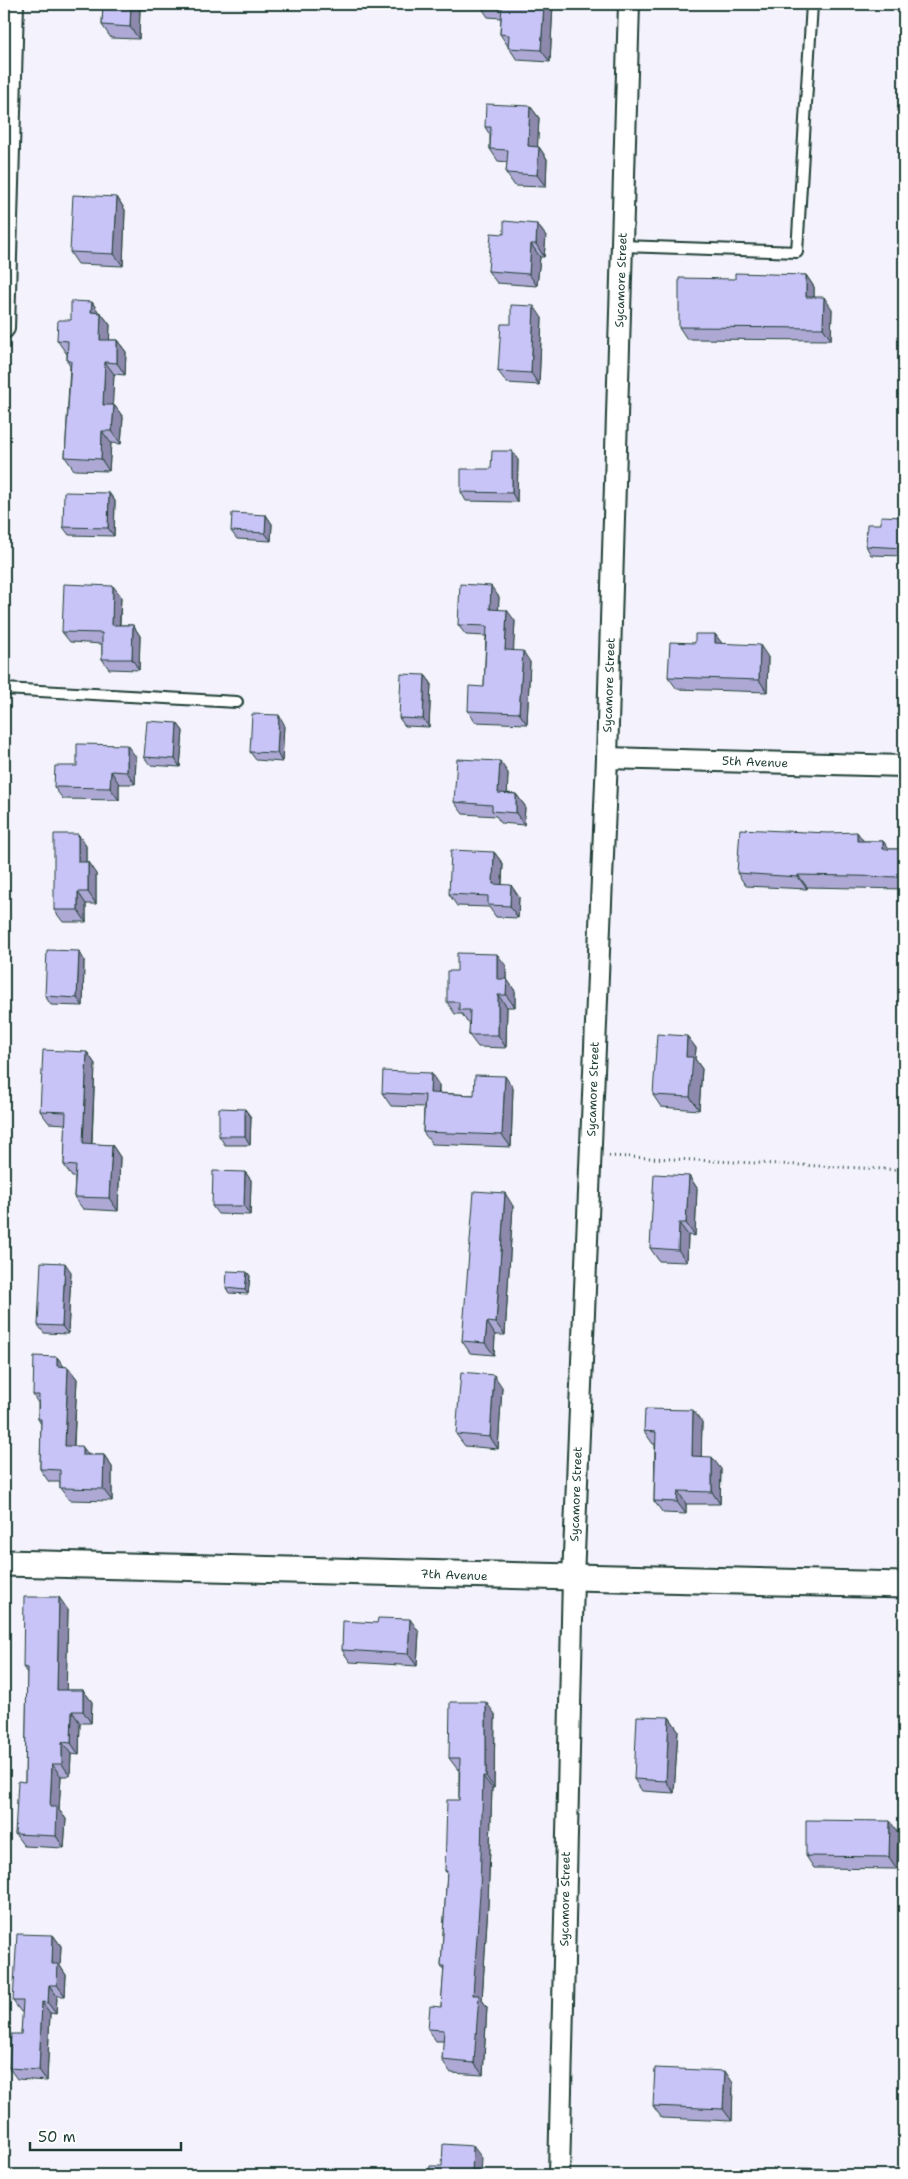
<svg xmlns="http://www.w3.org/2000/svg" width="908" height="2179" viewBox="0 0 908 2179" font-family="'Shantell Sans',sans-serif">
  <style>
    .lines { fill: none; stroke-linecap: round; stroke-linejoin: round }
    .service-casing { stroke: #1f3d34; stroke-width: 14 }
    .minor-casing { stroke: #1f3d34; stroke-width: 24 }
    .tertiary-casing { stroke: #1f3d34; stroke-width: 29 }
    .path { stroke: #1f3d34; stroke-width: 3; stroke-dasharray: 1 4; stroke-linecap: butt }
    .service { stroke: #fff; stroke-width: 10 }
    .minor { stroke: #fff; stroke-width: 20 }
    .tertiary { stroke: #fff; stroke-width: 25 }
    .wall { fill: #ada9d4; stroke: #1f3d34 }
    .shaded-wall { fill: #8d89ad; stroke: #1f3d34 }
    .building { fill: #c9c4f7; stroke: #1f3d34 }
    .labels { text-anchor: middle; dominant-baseline: central; stroke-width: 4; stroke-linejoin: round; paint-order: stroke }
    .street-label { font-size: 12px; fill: #1f3d34; stroke: #fff }
  </style>
  <rect width="100%" height="100%" fill="#f4f3fd"/>
  <filter id="ink" filterUnits="userSpaceOnUse"><feTurbulence type="fractalNoise" baseFrequency=".02" numOctaves="2"/><feDisplacementMap in="SourceGraphic" scale="10" xChannelSelector="R" yChannelSelector="G"/><feConvolveMatrix kernelMatrix="1 2 1 2 8 2 1 2 1" color-interpolation-filters="sRGB"/></filter>
  <g filter="url(#ink)">
    <g class="lines">
      <!-- service casing -->
      <g class="service-casing">
        <g id="service">
          <path d="M622 246 797 252 812 4"/>
          <path d="M4 689 237 702"/>
        </g>
      </g>
      <!-- minor casing -->
      <g class="minor-casing">
        <g id="minor">
          <path d="M4 328 13 4"/>
          <path d="M607 758 904 766"/>
          <path d="M559 2175 573 1578 607 758 629 4"/>
        </g>
      </g>
      <!-- tertiary casing -->
      <g class="tertiary-casing">
        <path id="tertiary" d="M4 1563 904 1585"/>
      </g>
      <!-- path -->
      <path class="path" d="M609 1156 904 1170"/>
      <!-- service -->
      <use href="#service" class="service"/>
      <!-- minor -->
      <use href="#minor" class="minor"/>
      <!-- tertiary -->
      <use href="#tertiary" class="tertiary"/>
    </g>
    <!-- wall -->
    <g class="wall">
      <path d="M89 4H147V9H140L139 39 111 38 102 25 103 4Z"/>
      <path d="M479 4H553L550 62 517 60 500 34 501 18 488 17Z"/>
      <path d="M530 106 539 118 537 147H539L547 159 546 187 515 186 506 173 507 162 498 161 490 149V135L485 127Z"/>
      <path d="M117 197 125 210 123 266 78 264 70 252Z"/>
      <path d="M537 224 546 236 544 257H540L537 286 497 283 488 271 504 234Z"/>
      <path d="M806 275 814 287V297L832 309 831 340 687 339 679 327 735 279Z"/>
      <path d="M92 302 99 313H101L110 325 109 340H117L126 352 125 375 114 374 112 405H114L123 417 121 444 111 443 109 471 74 470 65 457 70 366 67 361V353H66L57 340 71 320Z"/>
      <path d="M542 318 539 385 507 383 498 371 511 324Z"/>
      <path d="M518 460 517 502 466 501 461 492 491 469Z"/>
      <path d="M109 493 115 501 114 536 69 535 63 527Z"/>
      <path d="M266 515 272 524 271 541 237 539 231 531Z"/>
      <path d="M904 517V556L871 555 866 546 881 524Z"/>
      <path d="M121 596 120 625H133L140 636 139 670 109 669 102 659V644L70 642 62 632Z"/>
      <path d="M499 597 498 609 515 621 513 651 530 662 527 724 475 722 468 711 484 687 486 636 466 635 458 625Z"/>
      <path d="M715 634 721 643 768 657 767 692 677 689 668 677 695 643Z"/>
      <path d="M425 675 431 683 429 727 405 726 399 718Z"/>
      <path d="M177 723 183 731 180 767 150 765 144 757Z"/>
      <path d="M284 724 282 762 256 760 250 752Z"/>
      <path d="M136 757 135 784H119V800L63 799 54 787 77 766Z"/>
      <path d="M508 773 507 793 516 794 525 806 524 825 501 823 496 816 463 814 454 802Z"/>
      <path d="M78 834 86 846V862L96 874V904H86V922H63L54 910Z"/>
      <path d="M864 841H883L888 849H904V889L807 887V889L746 886 737 873Z"/>
      <path d="M494 852 503 864 502 884 519 897 518 918 496 917 489 907 457 906 449 894Z"/>
      <path d="M79 951 84 960 83 1006 51 1005 45 996Z"/>
      <path d="M506 966V979L515 991V1007H507L506 1048 478 1047 469 1035 470 1022H467L462 1014H455L447 1002 457 971Z"/>
      <path d="M687 1036 696 1048 695 1059 702 1069 699 1110 661 1107 653 1095Z"/>
      <path d="M87 1052 95 1064 92 1144 112 1145 120 1157 118 1211 83 1209 74 1197 75 1177H72L64 1165 66 1124 49 1123 40 1111Z"/>
      <path d="M439 1085V1093L474 1095 513 1088 511 1147 432 1144 423 1132 424 1107 391 1106 382 1093Z"/>
      <path d="M251 1117 250 1145H225L219 1136Z"/>
      <path d="M245 1172 251 1180 250 1215 218 1214 212 1206Z"/>
      <path d="M689 1176 697 1188 695 1236 688 1235 687 1262 659 1261 650 1248Z"/>
      <path d="M513 1206 505 1335H495L494 1355 470 1353 462 1341Z"/>
      <path d="M71 1272 68 1334 44 1333 38 1325Z"/>
      <path d="M247 1272 250 1276 248 1294 229 1293 226 1288Z"/>
      <path d="M57 1357 64 1367H68L77 1379 74 1446 89 1455H104L112 1467V1501L69 1500 60 1488V1482H49L40 1469 41 1424 38 1419V1403L33 1395Z"/>
      <path d="M502 1387 498 1449 465 1446 456 1434Z"/>
      <path d="M702 1422 701 1456 721 1469 720 1504H686V1514L663 1513 654 1501 655 1444H653L644 1431Z"/>
      <path d="M68 1610 66 1690H83L92 1702 91 1723H80L79 1755 71 1754 70 1776H61L59 1810 66 1819 64 1848 24 1846 15 1834 25 1782 27 1673 23 1667Z"/>
      <path d="M419 1632 417 1666 350 1662 342 1650Z"/>
      <path d="M495 1714 494 1788H492L488 1905 482 2000 487 2007 483 2075 451 2073 442 2060 444 2041H436L428 2029 441 2007 444 1970 441 1966 447 1873 445 1871 459 1800V1770H458L449 1758Z"/>
      <path d="M669 1717 678 1730 674 1793 642 1791 634 1779Z"/>
      <path d="M898 1833 897 1869 814 1868 806 1856Z"/>
      <path d="M53 1935 61 1946 60 1966 66 1975 65 1996H57L56 2014 50 2013 47 2081 17 2079 9 2068 21 2034 23 2012H21L13 2001Z"/>
      <path d="M733 2083 732 2121 662 2118 653 2106Z"/>
    </g>
    <!-- shaded-wall -->
    <g class="shaded-wall">
      <path d="M131 4H137L140 9 139 39 130 27Z"/>
      <path d="M144 4H147V9Z"/>
      <path d="M544 4H553L550 62 541 50Z"/>
      <path d="M530 106 539 118 537 158 528 146Z"/>
      <path d="M539 147 547 159 546 187 537 175Z"/>
      <path d="M117 197 125 210 123 266 114 254Z"/>
      <path d="M537 224 546 236 544 257 536 244Z"/>
      <path d="M531 244 540 257 537 286 529 274Z"/>
      <path d="M806 275 814 287V309L806 297Z"/>
      <path d="M824 297 832 309 831 340 823 328Z"/>
      <path d="M92 302 100 314 91 312Z"/>
      <path d="M534 306 542 318 539 385 531 373Z"/>
      <path d="M101 313 110 325 109 352 100 340Z"/>
      <path d="M117 340 126 352 125 375 117 363Z"/>
      <path d="M105 362 114 374 112 417 103 405Z"/>
      <path d="M114 405 123 417 121 444 112 431Z"/>
      <path d="M102 431 111 443 109 471 101 459Z"/>
      <path d="M512 451 518 460 517 502 512 493Z"/>
      <path d="M109 493 115 501 114 536 108 528Z"/>
      <path d="M266 515 272 524 271 541 265 533Z"/>
      <path d="M113 586 121 596 119 635 112 625Z"/>
      <path d="M491 586 499 597 498 620 490 609Z"/>
      <path d="M507 610 515 621 513 661 505 650Z"/>
      <path d="M133 625 140 636 139 670 132 659Z"/>
      <path d="M715 634 724 646 715 643Z"/>
      <path d="M760 645 768 657 767 692 759 680Z"/>
      <path d="M523 651 530 662 527 724 519 713Z"/>
      <path d="M425 675 431 683 429 727 423 719Z"/>
      <path d="M279 715 284 724 282 762 277 753Z"/>
      <path d="M177 723 183 731 180 767 175 759Z"/>
      <path d="M127 745 136 757 135 784 127 772Z"/>
      <path d="M500 761 508 773 507 805 498 793Z"/>
      <path d="M111 771 119 784V800L110 788Z"/>
      <path d="M516 794 525 806 524 825 516 813Z"/>
      <path d="M857 832 866 844 857 841Z"/>
      <path d="M78 834 86 846V874L78 862Z"/>
      <path d="M883 841 892 853 883 849Z"/>
      <path d="M494 852 503 864 501 896 493 884Z"/>
      <path d="M88 862 96 874V904L88 892Z"/>
      <path d="M798 875 807 887V889L798 877Z"/>
      <path d="M511 885 519 897 518 918 510 906Z"/>
      <path d="M78 892 86 904V922L78 910Z"/>
      <path d="M79 951 84 960 83 1006 77 998Z"/>
      <path d="M497 954 506 966V991L497 979Z"/>
      <path d="M507 979 515 991V1007L506 995Z"/>
      <path d="M498 995 507 1007 506 1048 498 1035Z"/>
      <path d="M687 1036 696 1048 695 1059 702 1069 699 1110 690 1097 686 1057Z"/>
      <path d="M87 1052 95 1064 91 1156 83 1143Z"/>
      <path d="M431 1073 439 1085 438 1105 430 1093Z"/>
      <path d="M505 1076 513 1088 511 1147 502 1135Z"/>
      <path d="M245 1109 251 1117 250 1145 245 1136Z"/>
      <path d="M112 1145 120 1157 118 1211 109 1198Z"/>
      <path d="M245 1172 251 1180 250 1215 244 1206Z"/>
      <path d="M689 1176 697 1188 695 1236 686 1223Z"/>
      <path d="M505 1193 513 1206 505 1335 496 1323Z"/>
      <path d="M679 1223 688 1235 687 1262 678 1250Z"/>
      <path d="M65 1263 71 1272 68 1334 62 1326Z"/>
      <path d="M247 1272 250 1276 248 1294 245 1290Z"/>
      <path d="M487 1322 495 1335 494 1355 485 1343Z"/>
      <path d="M57 1357 66 1369 57 1366Z"/>
      <path d="M68 1367 77 1379 73 1458 65 1446Z"/>
      <path d="M494 1375 502 1387 498 1449 490 1437Z"/>
      <path d="M693 1410 702 1422 701 1468 692 1456Z"/>
      <path d="M82 1446 91 1458 82 1455Z"/>
      <path d="M104 1455 112 1467V1501L103 1489Z"/>
      <path d="M712 1457 721 1469 720 1504 712 1492Z"/>
      <path d="M678 1491 686 1504V1514L677 1502Z"/>
      <path d="M59 1597 68 1610 66 1702 57 1690Z"/>
      <path d="M410 1619 419 1632 417 1666 408 1654Z"/>
      <path d="M83 1690 92 1702 91 1723 83 1711Z"/>
      <path d="M486 1702 495 1714 494 1788 486 1776Z"/>
      <path d="M72 1711 80 1723 79 1755 71 1743Z"/>
      <path d="M669 1717 678 1730 674 1793 666 1781Z"/>
      <path d="M62 1742 71 1754 70 1776 62 1764Z"/>
      <path d="M52 1764 61 1776 59 1810 66 1819 64 1848 56 1836 50 1807Z"/>
      <path d="M483 1776 492 1788 488 1905 482 2000 487 2007 483 2075 474 2063 473 1995Z"/>
      <path d="M890 1821 898 1833 897 1869 889 1857Z"/>
      <path d="M53 1935 61 1946 60 1966 66 1975 65 1996 57 1985 52 1964Z"/>
      <path d="M49 1985 57 1996 56 2014 48 2003Z"/>
      <path d="M42 2002 50 2013 47 2081 39 2070Z"/>
      <path d="M725 2071 733 2083 732 2121 723 2109Z"/>
      <path d="M473 2146 482 2158 481 2175H472Z"/>
      <path d="M837 2169 841 2175H837Z"/>
    </g>
    <!-- building -->
    <g class="building">
      <path d="M103 4H131L130 27 102 25Z"/>
      <path d="M479 4H544L541 50 508 48 509 35 500 34 502 6 479 5Z"/>
      <path d="M486 104 530 106 528 146 539 147 537 175 506 173 508 150 490 149 491 127H485Z"/>
      <path d="M73 195 117 197 114 254 70 252Z"/>
      <path d="M504 221 537 224 536 244H531L529 274 488 271 491 233 504 234Z"/>
      <path d="M735 273 806 275V297H824L823 328 679 327V278L735 279Z"/>
      <path d="M71 301 92 302 91 312 101 313 100 340H117V363L105 362 103 405H114L112 431H102L101 459 65 457 71 361H67L68 341 57 340 58 320H71Z"/>
      <path d="M511 305 534 306 531 373 498 371 501 324H511Z"/>
      <path d="M492 451H512V493L461 492V469H491Z"/>
      <path d="M64 492 109 493 108 528 63 527Z"/>
      <path d="M232 513 266 515 265 533 231 531Z"/>
      <path d="M881 516 904 517V548L866 546 867 524H881Z"/>
      <path d="M64 584 113 586 112 625H133L132 659H102V633L62 632Z"/>
      <path d="M460 584 491 586 490 609 507 610 505 650 523 651 519 713 468 711 469 686 484 687 487 626 458 625Z"/>
      <path d="M695 634H715V643L760 645 759 680 668 677 670 642 695 643Z"/>
      <path d="M401 674 425 675 423 719 399 718Z"/>
      <path d="M252 714 279 715 277 753 250 752Z"/>
      <path d="M147 721 177 723 175 759 144 757Z"/>
      <path d="M77 744 127 745V772L111 771 110 788 54 787 55 766H77Z"/>
      <path d="M457 759 500 761 498 793 516 794V813L492 811V805L454 802Z"/>
      <path d="M740 829 828 833 857 832V841H883V849H904V877L798 875V877L737 873Z"/>
      <path d="M54 834H78V862H88V892H78V910H54Z"/>
      <path d="M451 850 494 852 493 884 511 885 510 906 488 905V896L449 894Z"/>
      <path d="M47 950 79 951 77 998 45 996Z"/>
      <path d="M457 953 497 954V979H507L506 995H498V1035H469L470 1010H459V1002H447V971H457Z"/>
      <path d="M657 1034 687 1036 686 1057H693L690 1097 653 1095Z"/>
      <path d="M43 1050 87 1052 83 1143 112 1145 109 1198 74 1197 76 1166 64 1165 66 1112 40 1111Z"/>
      <path d="M383 1071 431 1073 430 1093 474 1095 475 1075 505 1076 502 1135 423 1132 425 1095 382 1093Z"/>
      <path d="M219 1108 245 1109V1136H219Z"/>
      <path d="M213 1171 245 1172 244 1206H212Z"/>
      <path d="M654 1174 689 1176 686 1223H679L678 1250 650 1248Z"/>
      <path d="M474 1191 505 1193 496 1323 487 1322 485 1343 462 1341Z"/>
      <path d="M41 1262 65 1263 62 1326 38 1325Z"/>
      <path d="M227 1271 247 1272 245 1290 226 1288Z"/>
      <path d="M34 1356 57 1357V1366L68 1367 65 1446H82V1455H104L103 1489 60 1488V1470L40 1469 41 1419H38L39 1395H33Z"/>
      <path d="M461 1372 494 1375 490 1437 456 1434Z"/>
      <path d="M645 1409 693 1410 692 1456 712 1457V1492L678 1491 677 1502 654 1501 656 1432 644 1431Z"/>
      <path d="M24 1597H59L57 1690H83V1711H72L71 1743 62 1742V1764H52L50 1807H57L56 1836 15 1834 18 1781 25 1782 27 1668 23 1667Z"/>
      <path d="M378 1618 410 1619 408 1654 342 1650 343 1621 377 1623Z"/>
      <path d="M450 1702H486V1776H483L480 1893 473 1995H479L474 2063 442 2060 444 2030 428 2029 430 2006 441 2007 444 1966H441L447 1871H445L447 1800H459L460 1758H449Z"/>
      <path d="M637 1716 669 1717 666 1781 634 1779Z"/>
      <path d="M806 1820 890 1821 889 1857 806 1856Z"/>
      <path d="M17 1934 53 1935 52 1964H58L57 1985H49L48 2003 42 2002 39 2070 9 2068 11 2034H21L23 2001H13Z"/>
      <path d="M655 2068 725 2071 723 2109 653 2106Z"/>
      <path d="M443 2144 473 2146 472 2175H429L430 2166H442Z"/>
      <path d="M799 2168 837 2169V2175H799Z"/>
    </g>
  </g>
  <g class="labels">
    <!-- street labels -->
    <g class="street-label">
      <text transform="translate(621 280) rotate(-88)">Sycamore Street</text>
      <text transform="translate(609 685) rotate(-88)">Sycamore Street</text>
      <text transform="translate(755 762) rotate(2)">5th Avenue</text>
      <text transform="translate(593 1089) rotate(-88)">Sycamore Street</text>
      <text transform="translate(576 1494) rotate(-88)">Sycamore Street</text>
      <text transform="translate(454 1575) rotate(2)">7th Avenue</text>
      <text transform="translate(565 1899) rotate(-89)">Sycamore Street</text>
    </g>
  </g>
  <!-- margin -->
  <rect width="908" height="2179" fill="none" stroke="#fff" stroke-width="20"/>
  <rect x="10" y="10" width="888" height="2159" fill="none" stroke="#1f3d34" stroke-width="2" filter="url(#ink)"/>
  <!-- scale -->
  <path d="M30 2142v8h151v-8" fill="none" stroke="#1f3d34" stroke-width="2.5"/>
  <text x="38" y="2142" font-size="15" fill="#1f3d34" stroke="#ffffff" stroke-width="4" paint-order="stroke">50 m</text>
</svg>
